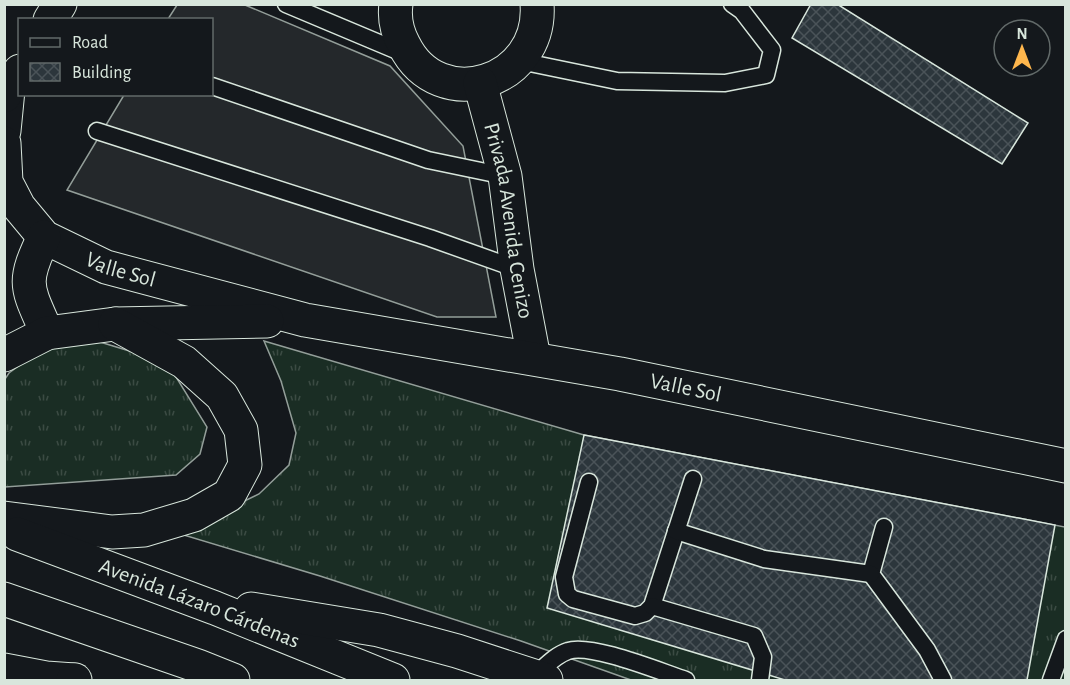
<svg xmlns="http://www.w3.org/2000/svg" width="1070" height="685" viewBox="0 0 1070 685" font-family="'Alegreya Sans',sans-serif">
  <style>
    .grass { fill: url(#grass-tufts); stroke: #939e99; stroke-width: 1.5 }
    .parking { fill: #24282b; stroke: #939e99; stroke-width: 1.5 }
    .building { fill: url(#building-cross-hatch); stroke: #d8e6dc; stroke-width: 1.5 }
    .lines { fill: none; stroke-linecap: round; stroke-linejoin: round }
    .service-casing { stroke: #d8e6dc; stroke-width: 19 }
    .minor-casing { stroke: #d8e6dc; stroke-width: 35 }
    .tertiary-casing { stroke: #d8e6dc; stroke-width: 35 }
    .trunk-casing { stroke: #d8e6dc; stroke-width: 35 }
    .service { stroke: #14181c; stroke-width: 16 }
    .minor { stroke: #14181c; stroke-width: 33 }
    .tertiary { stroke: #14181c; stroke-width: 33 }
    .trunk { stroke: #14181c; stroke-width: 33 }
    .labels { text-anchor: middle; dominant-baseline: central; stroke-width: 4.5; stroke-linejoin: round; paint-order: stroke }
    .street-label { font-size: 22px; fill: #d8e6dc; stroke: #14181c }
  </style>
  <defs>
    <pattern id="grass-tufts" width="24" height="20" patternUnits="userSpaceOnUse" patternTransform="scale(1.5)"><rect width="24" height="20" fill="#1a2d24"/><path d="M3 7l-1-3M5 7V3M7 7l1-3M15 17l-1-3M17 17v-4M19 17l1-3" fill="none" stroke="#3b4b43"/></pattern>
    <pattern id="building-cross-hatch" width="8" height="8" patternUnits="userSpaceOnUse" patternTransform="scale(1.5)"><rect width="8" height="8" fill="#2c363c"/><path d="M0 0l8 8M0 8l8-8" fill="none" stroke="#4a5358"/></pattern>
  </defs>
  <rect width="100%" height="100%" fill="#14181c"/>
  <!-- grass -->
  <g class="grass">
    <path d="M264 341 584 435 1065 527V680H631L521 641 320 576 167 530 224 511 259 494 289 465 296 433 281 381Z"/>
    <path d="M100 342 136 353 173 372 207 427 200 454 176 475 5 487V379L9 373 46 346Z"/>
  </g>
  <!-- parking -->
  <path class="parking" d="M177 5H245L390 66 463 146 496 317H437L67 190 124 95 212 94V20L168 19Z"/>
  <!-- building -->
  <g class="building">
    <path d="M811 4H837L1028 123 1002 164 792 38Z"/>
    <path d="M584 435 1055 525 1027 680H785L547 608Z"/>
  </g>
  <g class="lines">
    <!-- service casing -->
    <g class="service-casing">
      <g id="service">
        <path d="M286 4 405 54"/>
        <path d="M520 61 617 81 725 83 766 75 772 50 742 11 732 4"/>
        <path d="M212 86 428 160 505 176"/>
        <path d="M97 131 430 238 517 269"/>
        <path d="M589 482 564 577 567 594 573 599 635 616 645 613 652 606 693 479"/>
        <path d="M884 527 871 574 927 650 943 680"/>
        <path d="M676 531 764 559 871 574"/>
        <path d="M652 606 754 636 763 657 760 680"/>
        <path d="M534 676C544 668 555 655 568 651 591 643 661 672 686 680"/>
        <path d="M1051 680 1066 639"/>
      </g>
    </g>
    <!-- minor casing -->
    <g class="minor-casing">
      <g id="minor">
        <path d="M396 4C394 18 397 32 404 45 439 116 543 83 537 4"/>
        <path id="s1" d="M480 83 505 176 517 269 534 358"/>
        <path d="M4 131 8 90"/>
        <path id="s2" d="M4 143 6 182 19 207 44 237 106 267 305 320 620 374 1066 466"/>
        <path d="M44 237C21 284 27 287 47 333"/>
        <path d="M4 355 47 333 115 324 267 321"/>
        <path d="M4 670 46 678 74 680"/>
      </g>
    </g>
    <!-- tertiary casing -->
    <g class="tertiary-casing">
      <g id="tertiary">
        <path d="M50 20 60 4"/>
        <path d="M4 96 20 71"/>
      </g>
    </g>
    <!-- trunk casing -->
    <g class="trunk-casing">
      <g id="trunk">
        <path d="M4 518 112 532 144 530 194 515 229 495 245 465 241 430 222 396 184 362 115 324"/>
        <path id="s3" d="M17 534 215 608 393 680"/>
        <path d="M4 599 198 666 233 680"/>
        <path d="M251 609 379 630 457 651 546 680"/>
        <path d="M73 680H75"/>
      </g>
    </g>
    <!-- service -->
    <use href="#service" class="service"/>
    <!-- minor -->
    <use href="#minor" class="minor"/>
    <!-- tertiary -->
    <use href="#tertiary" class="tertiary"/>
    <!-- trunk -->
    <use href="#trunk" class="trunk"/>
  </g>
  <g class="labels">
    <!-- street labels -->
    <g class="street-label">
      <text stroke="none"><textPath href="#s1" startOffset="141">Privada Avenida Cenizo</textPath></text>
      <text stroke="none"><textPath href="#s2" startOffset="190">Valle Sol</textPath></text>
      <text stroke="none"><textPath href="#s2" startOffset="768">Valle Sol</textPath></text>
      <text stroke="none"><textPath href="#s3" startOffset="195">Avenida Lázaro Cárdenas</textPath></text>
    </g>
  </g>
  <!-- border -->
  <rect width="1070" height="685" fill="none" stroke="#d8e6dc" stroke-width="12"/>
  <!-- legend -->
  <rect x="18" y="18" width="195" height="78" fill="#14181c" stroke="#626a69" stroke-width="1.5"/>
  <rect x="30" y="38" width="30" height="9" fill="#14181c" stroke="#626a69" stroke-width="1.5"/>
  <text x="72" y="48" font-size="18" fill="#d8e6dc">Road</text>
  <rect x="30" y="63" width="30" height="18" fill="url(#building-cross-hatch)" stroke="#626a69" stroke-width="1.5"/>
  <text x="72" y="78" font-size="18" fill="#d8e6dc">Building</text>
  <!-- north arrow -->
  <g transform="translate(1022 48)"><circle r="28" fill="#14181c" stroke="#626a69" stroke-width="1.5"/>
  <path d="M0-4.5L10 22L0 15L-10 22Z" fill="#ffb74d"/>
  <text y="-9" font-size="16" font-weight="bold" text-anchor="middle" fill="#d8e6dc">N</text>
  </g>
</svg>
